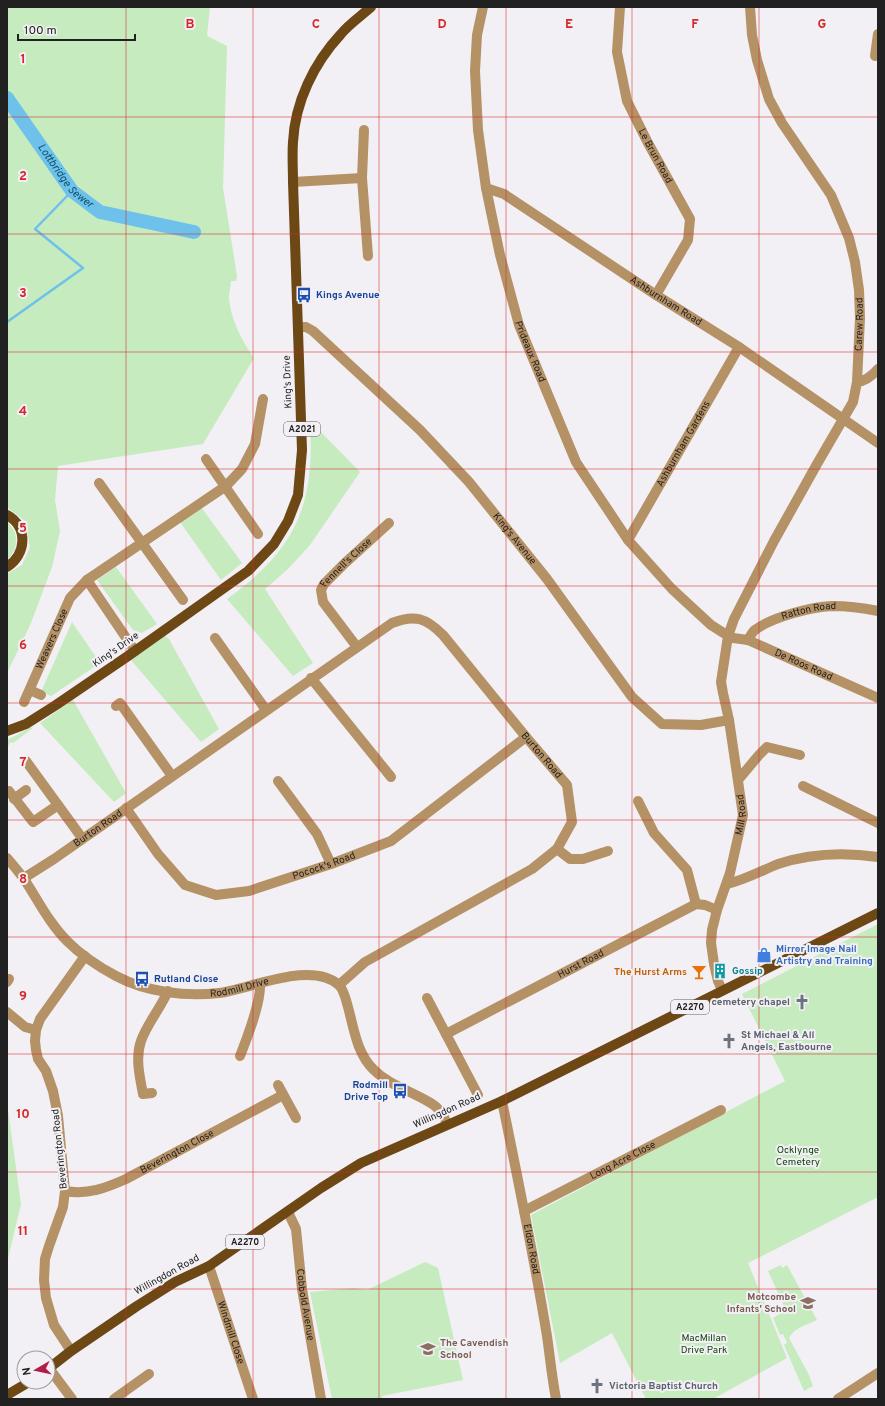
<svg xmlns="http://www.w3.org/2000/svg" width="885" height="1406" viewBox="0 0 885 1406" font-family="Overpass,sans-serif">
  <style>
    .green { fill: #c5ebbf }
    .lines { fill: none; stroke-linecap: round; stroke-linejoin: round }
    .stream { stroke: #6dc1eb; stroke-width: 2.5 }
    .river { stroke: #6dc1eb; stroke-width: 14 }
    .minor { stroke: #b59166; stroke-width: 10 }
    .major { stroke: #6d4815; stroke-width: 10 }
    .grid { fill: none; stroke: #d62828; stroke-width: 1; stroke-opacity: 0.55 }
    .labels { text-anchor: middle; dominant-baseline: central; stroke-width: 4; stroke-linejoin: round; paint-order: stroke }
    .shield { fill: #f2f0f4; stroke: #605f61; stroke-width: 1 }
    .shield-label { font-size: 9px; font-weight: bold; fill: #222122 }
    .street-label { font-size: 10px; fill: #222122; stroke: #f2f0f4 }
    .transit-label { font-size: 10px; font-weight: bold; fill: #164399; stroke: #f2f0f4; text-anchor: start }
    .shop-label { font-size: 10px; font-weight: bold; fill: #366cbe; stroke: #f2f0f4; text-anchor: start }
    .culture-label { font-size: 10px; font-weight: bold; fill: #0d838f; stroke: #f2f0f4; text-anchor: start }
    .food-label { font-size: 10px; font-weight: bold; fill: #c56008; stroke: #f2f0f4; text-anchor: end }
    .worship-label { font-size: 10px; font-weight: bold; fill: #5b616d; stroke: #f2f0f4; text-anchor: start }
    .park-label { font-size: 10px; fill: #0f4609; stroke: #f2f0f4 }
    .education-label { font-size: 10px; font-weight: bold; fill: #785e54; stroke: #f2f0f4; text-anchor: end }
    .water-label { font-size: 11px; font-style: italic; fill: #0f536f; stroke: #f2f0f4 }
    .grid-label { font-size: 13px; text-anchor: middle; font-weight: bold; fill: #d62828; stroke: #f2f0f4; stroke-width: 4; stroke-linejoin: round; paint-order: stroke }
  </style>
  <rect width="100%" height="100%" fill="#f2f0f4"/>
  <!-- green -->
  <g class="green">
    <path d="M7 7H210L207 36 227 46 223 188 237 276 236 281H231C231 286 229 292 229 297 230 318 242 341 254 358L203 444 58 466 55 500 60 531 52 567 31 623 7 673V574L22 565 30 547 25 521 7 507Z"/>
    <path d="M310 421 360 472 310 545 288 569 265 589 313 663 293 676 227 599C296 549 315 506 310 421Z"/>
    <path d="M201 507 242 563 221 580 180 522Z"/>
    <path d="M7 522C19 532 19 549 7 560Z"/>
    <path d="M116 567 157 624 142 633 133 630 97 580Z"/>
    <path d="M72 622 100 663 51 696 41 692Z"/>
    <path d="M165 636 169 639 219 729 201 742 131 660Z"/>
    <path d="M73 700 126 793 114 802 40 723Z"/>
    <path d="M32 727 33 728 13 743 11 742 9 744V745L7 747V740Z"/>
    <path d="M878 924V1197L748 1263 787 1358 713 1399H646L612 1333 560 1363 531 1215 785 1081 742 994Z"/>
    <path d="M7 1102 21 1204 7 1263Z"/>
    <path d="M425 1262 438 1268 463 1380 382 1396 383 1399H332L310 1292 354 1288 367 1290Z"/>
    <path d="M781 1265 782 1268 787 1265 817 1320C807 1325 795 1327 789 1338L809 1375 813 1386 804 1391 784 1345 787 1343 783 1334 780 1335 773 1318 786 1310 768 1271Z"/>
  </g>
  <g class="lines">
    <!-- stream -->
    <path class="stream" d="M7 322 83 268 35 229 72 191"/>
    <!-- river -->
    <path class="river" id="s1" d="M7 98 72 191 100 212 194 232"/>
    <!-- minor -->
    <g class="minor">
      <path id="s2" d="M483 7 477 35 475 71 478 130 486 188 500 255 519 325 576 462 628 540 672 589 711 625 722 632 733 638 748 640 878 698"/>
      <path id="s3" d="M620 7 617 52 627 101 648 143 690 219 688 240 656 295"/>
      <path d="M875 56 878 34"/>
      <path d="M364 130 362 178 368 256"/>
      <path d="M293 182 362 178"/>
      <path id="s4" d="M486 188 504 194 656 295 739 347 878 443"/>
      <path id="s5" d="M298 327H306L313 331 420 430 469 482 547 579 632 697 662 724 701 725 729 720"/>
      <path d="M857 382C866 381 872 376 878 369"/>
      <path d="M206 459 258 534"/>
      <path d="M99 483 183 600"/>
      <path id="s6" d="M628 540 739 347"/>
      <path d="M87 580 135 651"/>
      <path d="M215 638 266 710"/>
      <path id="s7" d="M748 640C750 637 752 632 755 630 772 617 811 607 832 606 847 606 863 608 878 611"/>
      <path id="s8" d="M357 647 323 602 321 590 324 584 345 563 389 523"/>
      <path d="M311 678 391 777"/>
      <path d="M30 690 41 695"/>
      <path id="s9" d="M24 702 70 598 87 580 226 486 242 469 255 444 263 399"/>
      <path d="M116 706 120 703 172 776"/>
      <path d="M26 761 82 838"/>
      <path d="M738 780 759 755 767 747 800 755"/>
      <path d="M278 781 317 834 331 864"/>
      <path d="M803 786 878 823"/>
      <path d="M9 791 33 822 58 805"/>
      <path d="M14 799 26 790"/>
      <path d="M638 801 654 833 687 870 696 904"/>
      <path id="s10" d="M126 808 158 854 185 885 216 895 249 891 331 864 391 841 526 737"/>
      <path d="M557 849 570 859H583L608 851"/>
      <path id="s11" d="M7 858C13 865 19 872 24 879 38 900 49 923 67 941 81 955 99 967 116 976 146 992 186 997 219 993 251 989 311 960 339 985 344 990 346 1000 348 1007 354 1029 357 1054 374 1070 389 1085 411 1091 429 1102 432 1104 436 1106 438 1109 443 1113 445 1119 447 1124"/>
      <path id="s12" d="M24 878 54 859 392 623C415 614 426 618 443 635L526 737 567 785 572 822 557 849 532 869 365 962 339 985"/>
      <path d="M727 884C744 880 761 871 778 864 811 853 844 852 878 857"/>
      <path d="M7 982 9 979"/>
      <path id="s13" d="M722 990 718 981 714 964 711 943 712 930 717 910 730 873 743 815 729 720 723 693 721 682 728 636 734 619 774 541 817 464 853 402 857 382 860 318 859 290 855 262 849 238 831 195 782 123 769 99 757 60 752 35 750 7"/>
      <path d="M427 998 478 1095"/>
      <path d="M7 1012 25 1027 36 1030"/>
      <path id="s14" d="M446 1034 696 904 705 905 717 910"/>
      <path d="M240 1056C247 1038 261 1003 260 984"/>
      <path d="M278 1085 296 1118"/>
      <path d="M152 1093 143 1094C140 1078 135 1058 141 1041 147 1024 160 1009 168 991"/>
      <path id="s15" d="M502 1101C518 1179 534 1257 547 1336 550 1357 552 1378 556 1399"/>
      <path id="s16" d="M65 1191C88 1195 106 1188 126 1179L283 1095"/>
      <path id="s17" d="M524 1211 721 1110"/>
      <path id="s18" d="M288 1212 296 1229 302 1289 321 1399"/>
      <path id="s19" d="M209 1266 253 1399"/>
      <path d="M71 1351 54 1325 46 1298 44 1280 45 1259 49 1246 63 1207 65 1191 58 1116 53 1091 46 1071 38 1059 36 1050 35 1041 36 1030 40 1019 85 956"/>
      <path d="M49 1368 72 1399"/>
      <path d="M114 1399 149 1374"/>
      <path d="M838 1399 878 1373"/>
    </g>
    <!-- major -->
    <g class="major">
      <path d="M7 515C29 527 26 555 7 567"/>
      <path d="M7 731 26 724 56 705 128 656 248 571 274 544 288 521 298 495 302 450 293 182C293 169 292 155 293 142 295 102 314 63 341 34 349 24 361 16 371 7"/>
      <path d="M48 1369 71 1351 137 1306 175 1282 209 1266 321 1188 361 1163 502 1101 878 913"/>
      <path d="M7 1395 29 1382"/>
    </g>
  </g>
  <!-- grid -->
  <path class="grid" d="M126 7V1399M253 7V1399M379 7V1399M506 7V1399M632 7V1399M759 7V1399M7 117H878M7 234H878M7 352H878M7 469H878M7 586H878M7 703H878M7 820H878M7 937H878M7 1054H878M7 1172H878M7 1289H878"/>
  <!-- icons -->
  <defs>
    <g id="bus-bare" transform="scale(1.2)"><path d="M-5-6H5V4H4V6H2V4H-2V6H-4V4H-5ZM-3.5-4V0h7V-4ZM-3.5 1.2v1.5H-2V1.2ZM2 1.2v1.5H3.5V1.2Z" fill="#1a4fb4" stroke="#f2f0f4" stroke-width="2.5" paint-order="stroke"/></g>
    <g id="shop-bare" transform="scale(1.2)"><path d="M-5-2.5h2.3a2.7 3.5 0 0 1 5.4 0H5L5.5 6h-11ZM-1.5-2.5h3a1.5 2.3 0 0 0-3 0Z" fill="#3f7fe0" stroke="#f2f0f4" stroke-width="2.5" paint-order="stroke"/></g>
    <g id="building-bare" transform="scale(1.2)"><path d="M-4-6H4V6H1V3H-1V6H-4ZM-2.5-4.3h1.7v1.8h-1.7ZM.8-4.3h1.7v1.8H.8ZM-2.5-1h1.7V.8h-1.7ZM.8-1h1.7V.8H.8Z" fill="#0f9aa8" stroke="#f2f0f4" stroke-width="2.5" paint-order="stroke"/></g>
    <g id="bar-bare" transform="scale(1.2)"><path d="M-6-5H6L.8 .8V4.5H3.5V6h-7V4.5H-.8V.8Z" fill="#e8710a" stroke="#f2f0f4" stroke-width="2.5" paint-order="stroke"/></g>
    <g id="church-bare" transform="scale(1.2)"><path d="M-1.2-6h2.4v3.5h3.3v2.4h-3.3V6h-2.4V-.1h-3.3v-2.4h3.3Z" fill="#6b7280" stroke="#f2f0f4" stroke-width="2.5" paint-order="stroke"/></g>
    <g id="school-bare" transform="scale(1.2)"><path d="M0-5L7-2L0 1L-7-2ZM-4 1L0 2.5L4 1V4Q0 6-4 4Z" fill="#8d6e63" stroke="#f2f0f4" stroke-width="2.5" paint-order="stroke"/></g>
  </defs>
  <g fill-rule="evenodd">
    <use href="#bus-bare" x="304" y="295"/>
    <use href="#shop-bare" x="764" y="955"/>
    <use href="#building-bare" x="720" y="971"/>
    <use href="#bar-bare" x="699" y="972"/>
    <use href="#bus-bare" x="142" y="979"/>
    <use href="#church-bare" x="802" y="1002"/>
    <use href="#church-bare" x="729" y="1041"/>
    <use href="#bus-bare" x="400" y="1091"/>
    <use href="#school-bare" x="808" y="1303"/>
    <use href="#school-bare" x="428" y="1349"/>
    <use href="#church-bare" x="597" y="1386"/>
  </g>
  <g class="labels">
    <!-- shield labels -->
    <g class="shield">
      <rect x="284" y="422" width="36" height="14" rx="3"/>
      <rect x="671" y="1000" width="38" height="14" rx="3"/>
      <rect x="226" y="1235" width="38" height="14" rx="3"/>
    </g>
    <g class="shield-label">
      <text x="302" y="429">A2021</text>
      <text x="690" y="1007">A2270</text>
      <text x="245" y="1242">A2270</text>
    </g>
    <!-- street labels -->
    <g class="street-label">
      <text stroke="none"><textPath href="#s3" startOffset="157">Le Brun Road</textPath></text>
      <text stroke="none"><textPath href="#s4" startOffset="213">Ashburnham Road</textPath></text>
      <text stroke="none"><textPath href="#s13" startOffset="706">Carew Road</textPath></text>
      <text stroke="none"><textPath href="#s2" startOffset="352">Prideaux Road</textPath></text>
      <text transform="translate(288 382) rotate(-92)">King's Drive</text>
      <text stroke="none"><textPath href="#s6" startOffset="111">Ashburnham Gardens</textPath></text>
      <text stroke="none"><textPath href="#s5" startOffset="306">King's Avenue</textPath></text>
      <text stroke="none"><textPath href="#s8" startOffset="106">Fennell's Close</textPath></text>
      <text stroke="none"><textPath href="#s7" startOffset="70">Ratton Road</textPath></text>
      <text stroke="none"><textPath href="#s9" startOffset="69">Weavers Close</textPath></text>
      <text transform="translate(116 650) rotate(-35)">King's Drive</text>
      <text stroke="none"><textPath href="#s2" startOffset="786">De Roos Road</textPath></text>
      <text stroke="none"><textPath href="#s12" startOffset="660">Burton Road</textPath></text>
      <text stroke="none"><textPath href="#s13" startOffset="181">Mill Road</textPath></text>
      <text stroke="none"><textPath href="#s12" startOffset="89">Burton Road</textPath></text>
      <text stroke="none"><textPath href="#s10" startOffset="242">Pocock's Road</textPath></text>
      <text stroke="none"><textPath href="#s14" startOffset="152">Hurst Road</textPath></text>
      <text stroke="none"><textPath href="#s11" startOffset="290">Rodmill Drive</textPath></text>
      <text transform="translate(447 1111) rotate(-24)">Willingdon Road</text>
      <text transform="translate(60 1149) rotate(-96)">Beverington Road</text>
      <text stroke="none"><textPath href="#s16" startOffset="121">Beverington Close</textPath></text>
      <text stroke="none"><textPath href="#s17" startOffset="111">Long Acre Close</textPath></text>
      <text stroke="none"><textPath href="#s15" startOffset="151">Eldon Road</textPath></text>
      <text transform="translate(167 1275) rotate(-29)">Willingdon Road</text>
      <text stroke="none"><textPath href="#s18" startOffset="95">Cobbold Avenue</textPath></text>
      <text stroke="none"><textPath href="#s19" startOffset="70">Windmill Close</textPath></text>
    </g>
    <!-- transit labels -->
    <g class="transit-label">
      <text x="316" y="295">Kings Avenue</text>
      <text x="154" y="979">Rutland Close</text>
      <text x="388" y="1085" text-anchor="end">Rodmill<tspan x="388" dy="12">Drive Top</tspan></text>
    </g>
    <!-- shop labels -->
    <g class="shop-label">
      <text x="776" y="949">Mirror Image Nail<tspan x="776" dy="12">Artistry and Training</tspan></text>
    </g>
    <!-- culture labels -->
    <g class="culture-label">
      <text x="732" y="971">Gossip</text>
    </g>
    <!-- food labels -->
    <g class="food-label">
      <text x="687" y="972">The Hurst Arms</text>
    </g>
    <!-- worship labels -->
    <g class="worship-label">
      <text x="790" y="1002" text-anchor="end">cemetery chapel</text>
      <text x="741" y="1035">St Michael &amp; All<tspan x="741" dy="12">Angels, Eastbourne</tspan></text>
      <text x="609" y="1386">Victoria Baptist Church</text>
    </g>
    <!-- park labels -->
    <g class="park-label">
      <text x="798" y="1150">Ocklynge<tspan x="798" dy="12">Cemetery</tspan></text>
      <text x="704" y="1338">MacMillan<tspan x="704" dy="12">Drive Park</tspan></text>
    </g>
    <!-- education labels -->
    <g class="education-label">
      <text x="796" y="1297">Motcombe<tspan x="796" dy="12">Infants' School</tspan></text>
      <text x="440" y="1343" text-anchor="start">The Cavendish<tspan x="440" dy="12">School</tspan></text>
    </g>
    <!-- water labels -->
    <g class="water-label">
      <text stroke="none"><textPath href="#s1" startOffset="98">Lottbridge Sewer</textPath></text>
    </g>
  </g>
  <g class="grid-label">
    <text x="190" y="28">B</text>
    <text x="316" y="28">C</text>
    <text x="442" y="28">D</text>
    <text x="569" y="28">E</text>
    <text x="695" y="28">F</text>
    <text x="822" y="28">G</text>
    <text x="23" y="63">1</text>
    <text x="23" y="180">2</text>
    <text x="23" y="297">3</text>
    <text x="23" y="415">4</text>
    <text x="23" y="532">5</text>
    <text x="23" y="649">6</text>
    <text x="23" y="766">7</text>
    <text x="23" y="883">8</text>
    <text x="23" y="1000">9</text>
    <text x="23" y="1118">10</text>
    <text x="23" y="1235">11</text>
  </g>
  <!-- border -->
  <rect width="885" height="1406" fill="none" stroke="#222122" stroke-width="16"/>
  <!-- north arrow -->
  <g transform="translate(36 1370) rotate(261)"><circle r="19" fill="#f2f0f4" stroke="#9f9da0"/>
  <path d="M0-3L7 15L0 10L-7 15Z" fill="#b11e45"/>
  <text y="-6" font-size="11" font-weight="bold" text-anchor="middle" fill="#222122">N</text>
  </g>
  <!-- scale -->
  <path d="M18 34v6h117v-6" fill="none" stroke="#222122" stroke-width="2"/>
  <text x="24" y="34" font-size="12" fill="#222122" stroke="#f2f0f4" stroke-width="3" paint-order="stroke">100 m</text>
</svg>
